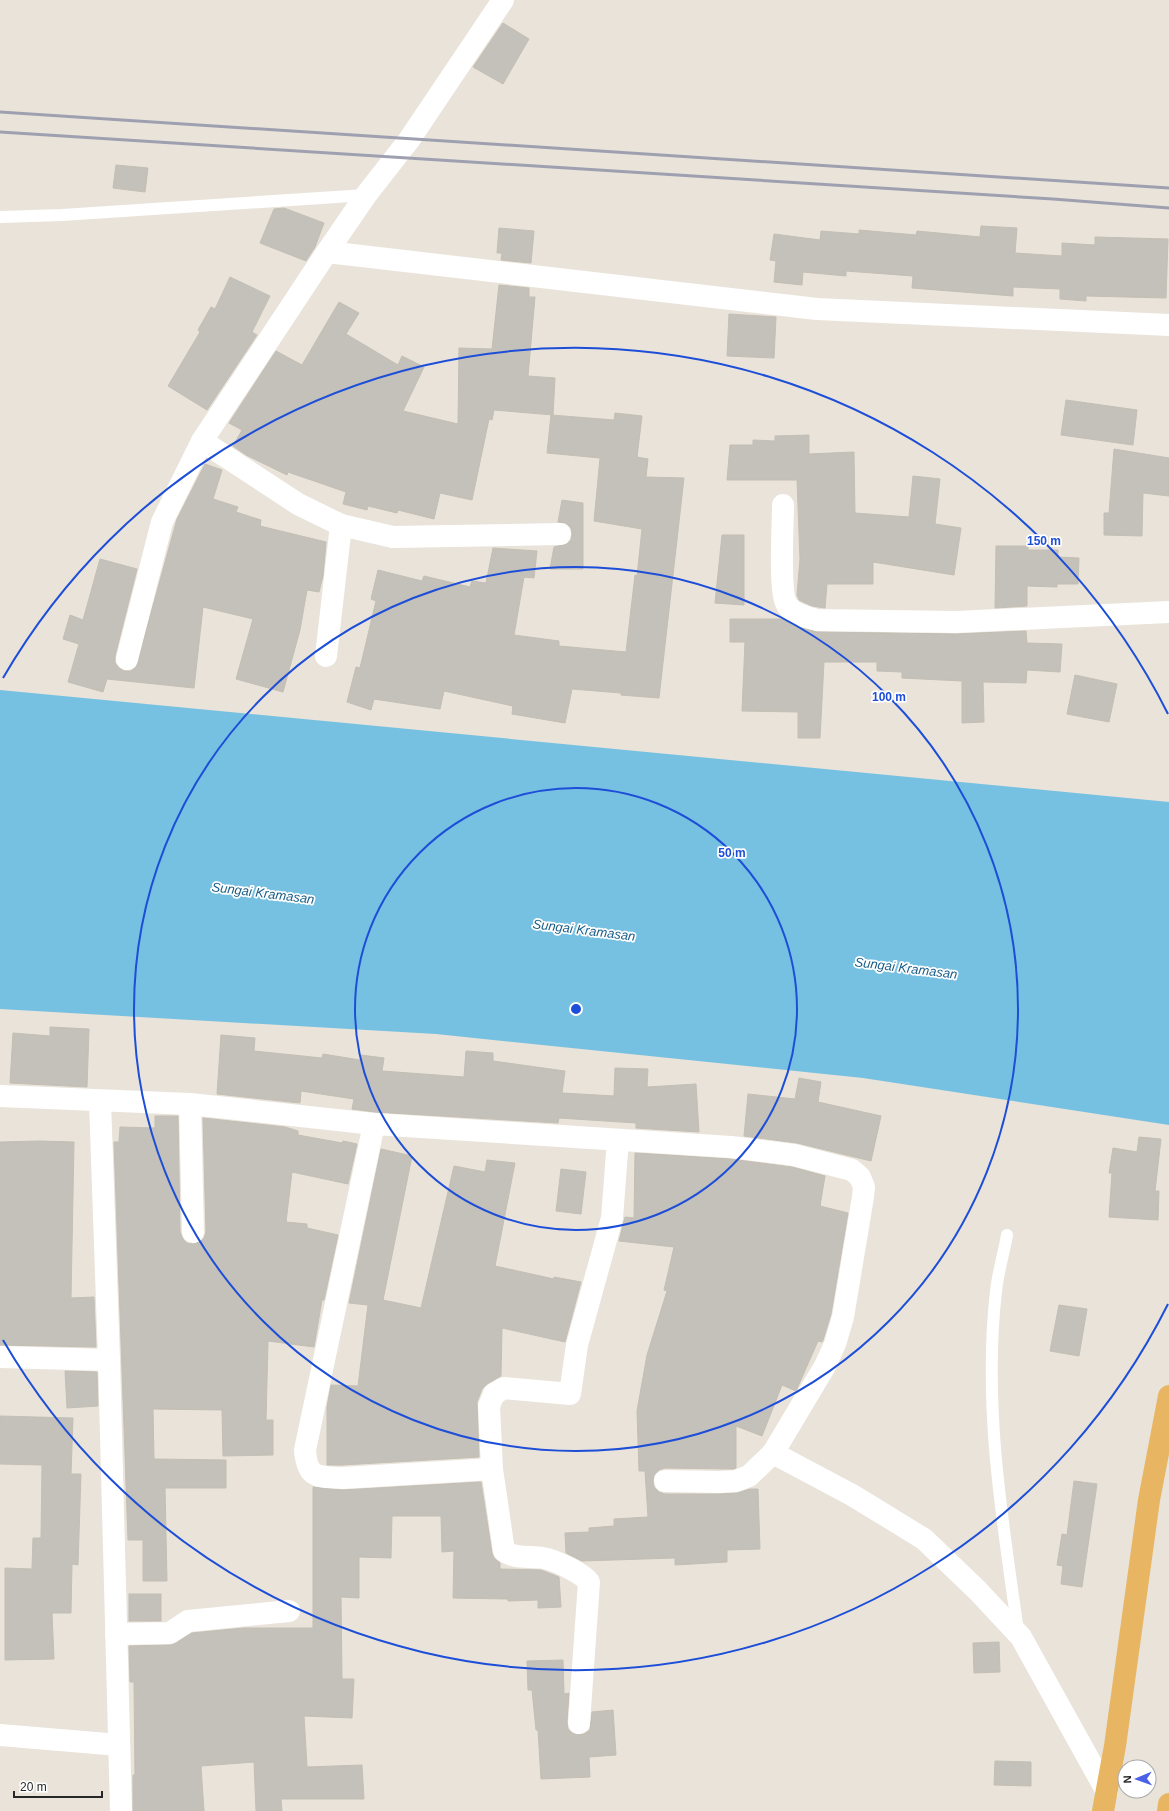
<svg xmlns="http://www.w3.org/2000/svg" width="1169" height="1811" viewBox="0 0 1169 1811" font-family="Helvetica,sans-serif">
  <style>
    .water { fill: #76c1e1 }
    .building { fill: #c4c0ba; stroke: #c3bfb4 }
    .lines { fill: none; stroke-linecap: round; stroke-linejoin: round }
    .service { stroke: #fff; stroke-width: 12 }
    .minor { stroke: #fff; stroke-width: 22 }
    .trunk { stroke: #e8b663; stroke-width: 22 }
    .rail { stroke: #9ea0b0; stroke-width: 3 }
    .ring { fill: none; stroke: #1d4ed8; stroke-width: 2 }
    .labels { text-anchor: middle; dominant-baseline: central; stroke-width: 3.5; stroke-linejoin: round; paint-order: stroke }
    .water-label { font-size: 13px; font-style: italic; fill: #1a5e89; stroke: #fff }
    .centre { fill: #1d4ed8; stroke: #fff; stroke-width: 2 }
    .ring-label { font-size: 12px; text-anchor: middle; font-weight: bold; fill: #1d4ed8; stroke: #fff; stroke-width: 3.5; stroke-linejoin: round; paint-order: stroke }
  </style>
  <rect width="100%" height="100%" fill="#e9e3da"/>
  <!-- water -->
  <path class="water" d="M0 690 1169 802V1125L863 1078 436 1034 0 1009Z"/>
  <!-- building -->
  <g class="building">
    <path d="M503 23 529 39 503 84 473 67Z"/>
    <path d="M116 165 148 168 145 192 113 188Z"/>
    <path d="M284 208 324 223 315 247 306 261 260 243 274 209Z"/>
    <path d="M981 226 1017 228 1015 253 1062 256V243L1095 245V237L1168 239 1166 298 1086 296V301L1060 299V289L1013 287V296L912 288 913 276 846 271V276L803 272 802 285 774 282 776 261 770 260 774 234 820 240 821 231 859 234V230L916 235 917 231 980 237Z"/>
    <path d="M499 228 534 231 531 263 501 260 502 253H497Z"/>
    <path d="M230 277 270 296 252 332 257 335 207 410 168 386 200 332 198 330 211 307 215 309Z"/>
    <path d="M499 285 529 288V297H535L528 376 555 378 553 415 494 410 492 420 489 419 472 500 440 493 434 519 398 510 397 513 368 506 367 510 343 504 346 492 288 472 287 475 246 455 233 446 242 430 229 423 276 351 302 365 339 302 359 313 346 334 398 365 402 356 424 367 403 411 458 424 459 348 492 349Z"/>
    <path d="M729 314 776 317 774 358 727 356Z"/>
    <path d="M1066 400 1137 410 1133 445 1061 435Z"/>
    <path d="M615 413 642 416 637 457 648 459 646 477 684 478 659 698 621 695V693L572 689 565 723 512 714 513 706 444 691 440 709 374 699 371 710 347 702 356 667 360 668 376 601 371 599 378 570 422 581 424 576 470 587 472 581 486 583 493 548 537 551 534 578 524 577 514 635 559 641V646L626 652 635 575 637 576 642 529 594 521 600 458 547 453 551 415 614 420Z"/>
    <path d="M809 435V454L854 452 855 513 909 517 913 476 940 479 935 524 961 528 954 575 873 562V584H827L825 608 812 606 799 600 797 595 800 559 797 480H727L730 445H753V440L775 441V436Z"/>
    <path d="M1114 449 1169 458V496L1143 493 1142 536 1104 535V513H1109Z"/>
    <path d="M205 464 222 470 213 499 238 507 236 512 261 520 260 526 326 542 323 576 319 592 307 590 300 630 283 692 236 679 253 619 203 607 194 688 107 679 103 692 68 682 79 644 63 639 70 615 83 620 100 559 137 569 115 656V663L119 668 124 671H131L136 667 177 519Z"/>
    <path d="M562 500 583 503V569H550L554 547 567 544 571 540 572 534 571 528 566 523 558 522Z"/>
    <path d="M722 535H744V605L715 603Z"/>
    <path d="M996 546H1028V550H1058V557L1079 558 1078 584H1057V587L1027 586V606L995 608Z"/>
    <path d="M730 619H783L795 626 817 632 956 634 1026 631 1027 643 1062 644 1060 672 1027 670 1026 683 983 682 984 722 962 723V681L902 678V672L877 671V662H824L820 738H798V712L742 711 745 642H730Z"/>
    <path d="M1075 675 1117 684 1109 722 1067 714Z"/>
    <path d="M50 1027 89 1029 87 1087 10 1083 13 1033 50 1036Z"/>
    <path d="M221 1035 255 1038 254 1051 322 1058 323 1054 360 1060 361 1055 384 1058 382 1071 464 1077 466 1051 493 1053V1061L565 1071 562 1093 614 1096 615 1068 648 1069 647 1087 696 1084 699 1132 636 1128V1123L559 1118 558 1123 375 1112 352 1109 354 1099 301 1091 300 1103 217 1094Z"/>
    <path d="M799 1078 821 1082 818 1102 881 1116 871 1161 797 1143 744 1136 748 1094 795 1099Z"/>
    <path d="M155 1116H178L180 1232 183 1239 187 1243 193 1244 200 1242 204 1238 206 1232 203 1118 285 1127 298 1131V1135L342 1143 343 1141 357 1144 348 1184 292 1172 286 1222 307 1224V1228L338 1235 324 1300H322L314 1347 268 1341 266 1420H273V1455L223 1456 222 1410 153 1409 154 1459 226 1460V1488H165L167 1581H143V1540H128L114 1142H119L120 1127 155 1128Z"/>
    <path d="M1139 1137 1161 1139 1155 1191H1159L1158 1220 1109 1217 1112 1173H1109L1113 1148 1137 1152Z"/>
    <path d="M39 1141 74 1142 71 1298 94 1297 96 1347 0 1345V1142Z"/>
    <path d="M381 1149 412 1156 383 1300 421 1308 454 1166 485 1172 487 1160 515 1163 495 1266 554 1279V1277L581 1282 565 1342 502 1328 501 1376 487 1384 482 1389 477 1402 479 1457 342 1465H327V1407L331 1385 358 1386 368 1305 349 1303Z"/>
    <path d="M635 1153 730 1159 792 1167 825 1176 820 1206 848 1213 831 1314 823 1340 822 1342 818 1341 796 1391 782 1385 762 1436 736 1426V1468L733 1469 665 1468 659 1470 654 1475 653 1481 654 1487 659 1492 665 1494H720L737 1493 750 1489H758L760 1549 727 1550V1562L675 1565V1558L582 1561 566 1553 565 1533 589 1532V1528L614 1526V1519L648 1517 645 1471H639L637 1411 647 1355 667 1291 664 1290 674 1247 619 1241 625 1217 634 1218Z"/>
    <path d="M561 1169 586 1172 581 1214 556 1211Z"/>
    <path d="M1059 1305 1087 1309 1079 1356 1050 1351Z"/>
    <path d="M65 1371 97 1372 98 1406 67 1408Z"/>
    <path d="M0 1416 73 1418 71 1474H81L78 1565 72 1564 71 1613H52L54 1659 5 1660V1568L32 1569 33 1538H41L42 1465 0 1464Z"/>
    <path d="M1074 1481 1097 1484 1082 1587 1061 1584 1063 1566 1057 1565 1062 1534 1067 1535Z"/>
    <path d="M481 1482 492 1553 494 1558 500 1563V1569L541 1570 559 1577 561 1607 538 1608V1600L508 1601V1599L453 1598 454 1551 442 1552 441 1516H392L391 1558 359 1557V1598L341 1597 342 1679H354L352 1718 304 1716 307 1767 362 1765 364 1799H281L282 1811H256L254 1762 201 1766 204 1811H133V1775H135L134 1682H130L129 1646 171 1645 192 1633 244 1628H313V1487L343 1490Z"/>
    <rect x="129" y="1594" width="32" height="27"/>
    <path d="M999 1642 1000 1672 974 1673 973 1643Z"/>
    <path d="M563 1660 564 1694 569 1693 567 1722 568 1729 572 1733 578 1735 584 1734 590 1730 592 1712 613 1710 616 1755 589 1757 590 1777 541 1779 538 1730H536L532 1690H528L527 1661Z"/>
    <path d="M995 1761 1031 1762V1786L994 1785Z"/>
  </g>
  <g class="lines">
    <!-- service -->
    <g class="service">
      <path d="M0 217 62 215 366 195"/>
      <path d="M1007 1235C1004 1253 998 1272 996 1291 983 1405 1002 1518 1018 1631"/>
    </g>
    <!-- minor -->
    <g class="minor">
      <path d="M327 252 817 309 1169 325"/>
      <path d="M202 441 298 504 341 525 393 537 560 534"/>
      <path d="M783 505C783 525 779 588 786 603 791 614 806 617 817 620L956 622 1169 612"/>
      <path d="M326 656 341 525"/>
      <path d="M127 659 162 522 202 441 327 252 366 195 409 140 503 0"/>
      <path d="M0 1096 190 1104 374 1124 731 1147 794 1155 852 1170 860 1177 864 1187 863 1197 843 1317 835 1344 825 1366 773 1453 749 1476 736 1481 719 1482 665 1481"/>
      <path d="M100 1101 109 1360 121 1811"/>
      <path d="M190 1104 193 1232"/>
      <path d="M374 1124 305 1450C307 1478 317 1477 342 1478L492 1469 504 1551C514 1559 530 1556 543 1558 555 1560 582 1573 589 1582L579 1723"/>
      <path d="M0 1357 109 1360"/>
      <path d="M773 1453 852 1495 924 1539 978 1591 1021 1637 1107 1792"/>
      <path d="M492 1469 489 1406 494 1394 504 1388 570 1394 577 1345 612 1218 618 1140"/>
      <path d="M116 1634 170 1633 188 1621 289 1611"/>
      <path d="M0 1735 119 1745"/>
    </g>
    <!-- trunk -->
    <g class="trunk">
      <path d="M1103 1811 1115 1746 1149 1500 1169 1396"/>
      <path d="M1168 1811 1169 1804"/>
    </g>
    <!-- rail -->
    <g class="rail">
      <path d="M0 112 1169 188"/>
      <path d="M0 132 1053 199 1169 208"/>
    </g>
  </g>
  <!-- distance rings -->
  <g class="ring">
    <circle cx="576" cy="1009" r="221"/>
    <circle cx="576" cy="1009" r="442"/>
    <path d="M1168 1304A662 662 0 0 1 3 1340M3 678A662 662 0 0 1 1168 714"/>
  </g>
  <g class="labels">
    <!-- water labels -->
    <g class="water-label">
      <text transform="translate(263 893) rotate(7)">Sungai Kramasan</text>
      <text transform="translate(584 930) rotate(7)">Sungai Kramasan</text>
      <text transform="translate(906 968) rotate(7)">Sungai Kramasan</text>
    </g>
  </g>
  <circle cx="576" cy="1009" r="6" class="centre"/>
  <g class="ring-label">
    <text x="1044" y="545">150 m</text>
    <text x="889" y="701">100 m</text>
    <text x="732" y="857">50 m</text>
  </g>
  <!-- north arrow -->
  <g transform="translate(1137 1779) rotate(268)"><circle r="19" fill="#ffffff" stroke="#a9a9a9"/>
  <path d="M0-3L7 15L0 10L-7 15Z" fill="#4960e7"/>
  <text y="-6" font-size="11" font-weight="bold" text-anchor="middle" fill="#272727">N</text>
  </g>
  <!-- scale -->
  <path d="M14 1791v6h88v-6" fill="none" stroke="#272727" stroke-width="2"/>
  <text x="20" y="1791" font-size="12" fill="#272727" stroke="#ffffff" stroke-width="3" paint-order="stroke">20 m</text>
</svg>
